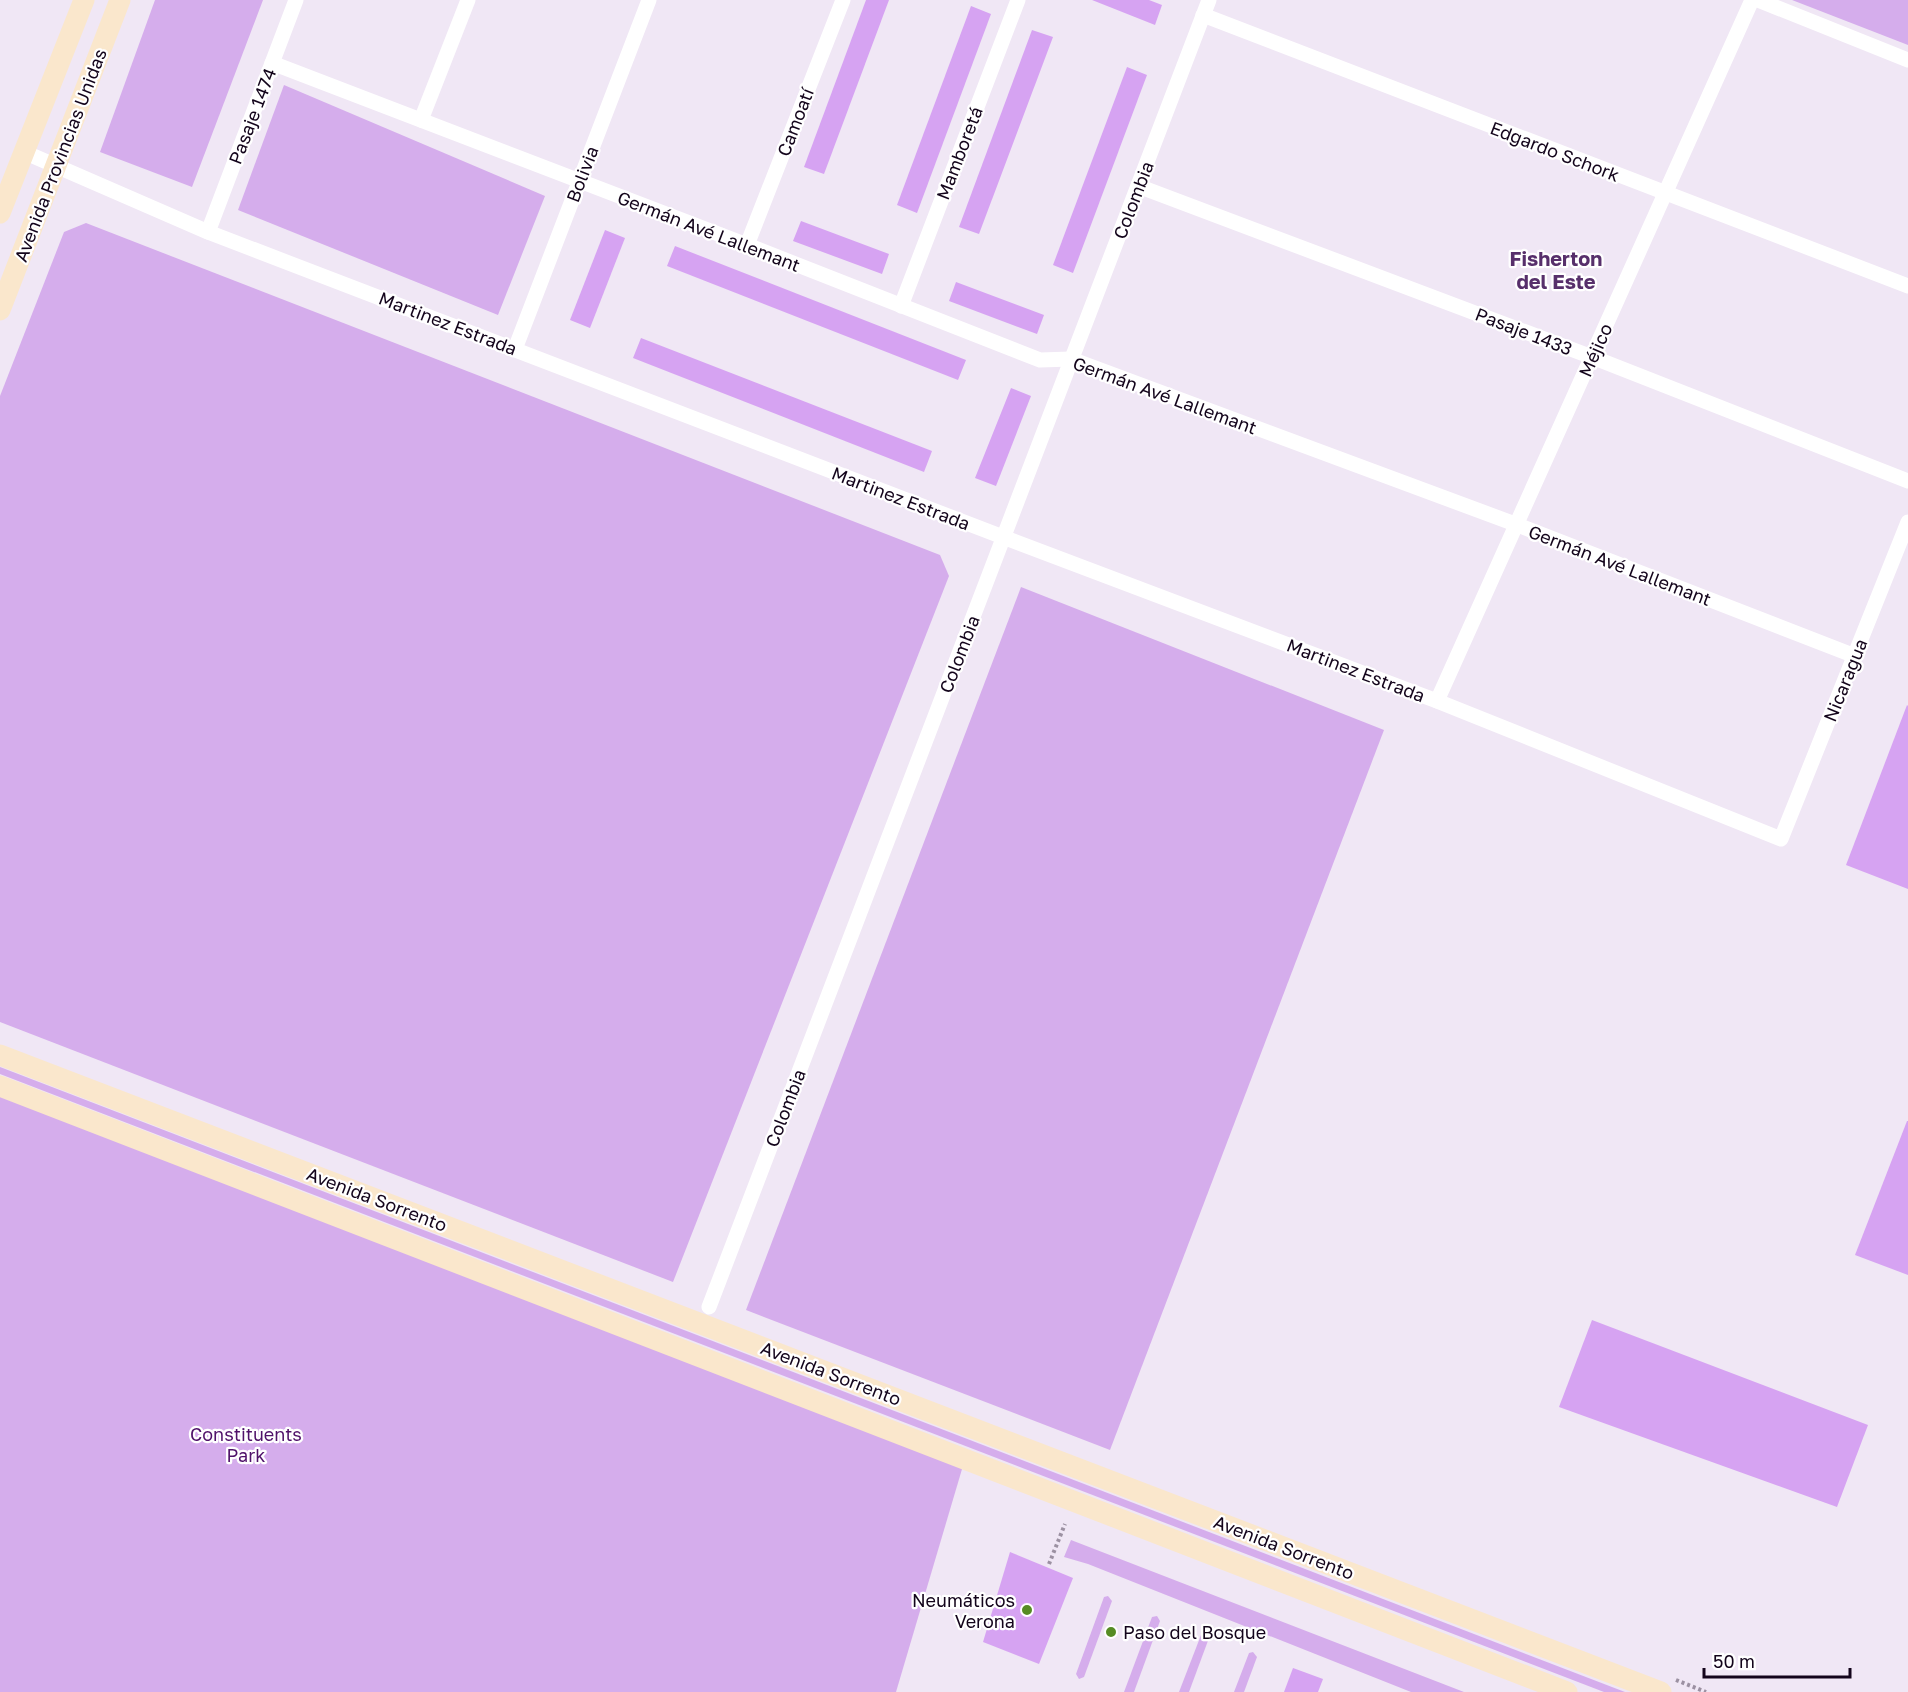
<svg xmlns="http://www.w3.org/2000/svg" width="1908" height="1692" viewBox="0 0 1908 1692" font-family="'Golos Text',sans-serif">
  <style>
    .green { fill: #d5adec }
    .building { fill: #d6a3f2 }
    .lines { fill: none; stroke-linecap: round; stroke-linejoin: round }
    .path { stroke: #9c91a2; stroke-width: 4; stroke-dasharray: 3 3; stroke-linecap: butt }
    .street { stroke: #fff; stroke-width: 15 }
    .secondary { stroke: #fae7cc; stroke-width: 21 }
    .poi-dot { fill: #568b24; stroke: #fff; stroke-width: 2 }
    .labels { text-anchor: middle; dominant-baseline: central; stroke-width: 4.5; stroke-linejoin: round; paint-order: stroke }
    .street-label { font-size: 18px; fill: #13041b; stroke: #fff }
    .park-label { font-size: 18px; fill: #4f1169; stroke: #fff }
    .poi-label { font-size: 18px; fill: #13041b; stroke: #fff; text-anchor: end }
    .neighbourhood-label { font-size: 20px; font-weight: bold; fill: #572f6b; stroke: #fff }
  </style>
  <rect width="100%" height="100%" fill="#f0e7f5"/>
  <!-- green -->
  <g class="green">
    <path d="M155 0H263L192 187 100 152Z"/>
    <path d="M1792 0H1908V45Z"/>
    <path d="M284 85 545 196 498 315 238 210Z"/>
    <path d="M86 223 940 555 949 576 673 1282 0 1022V396L64 232Z"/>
    <path d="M1021 587 1384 730 1110 1450 746 1310Z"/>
    <path d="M0 1067 1625 1692H1604L0 1074Z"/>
    <path d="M0 1086 965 1459 896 1692H0Z"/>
    <path d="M1071 1540 1464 1692H1411L1088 1564 1064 1557Z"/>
    <path d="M1108 1596 1112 1601 1084 1677 1079 1679 1076 1674 1104 1597Z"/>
    <path d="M1157 1616 1160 1621 1134 1692H1124L1152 1617Z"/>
    <path d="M1205 1634 1209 1638 1189 1692H1179L1201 1635Z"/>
    <path d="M1253 1652 1257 1657 1244 1692H1234L1249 1653Z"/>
  </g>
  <!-- building -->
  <g class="building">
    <path d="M866 0H889L824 174 804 167Z"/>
    <path d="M1092 0H1149L1162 5 1155 25Z"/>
    <path d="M971 6 991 14 917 213 897 205Z"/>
    <path d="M1032 30 1053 37 979 234 959 227Z"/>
    <path d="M1127 67 1147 75 1073 273 1053 265Z"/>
    <path d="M801 221 889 254 882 274 793 241Z"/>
    <path d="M605 230 625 238 590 328 570 320Z"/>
    <path d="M675 246 966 360 958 380 667 266Z"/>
    <path d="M956 282 1044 315 1037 334 949 301Z"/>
    <path d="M641 338 932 451 924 472 633 358Z"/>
    <path d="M1011 388 1031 396 996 486 975 478Z"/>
    <path d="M1907 705 1908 706V889L1846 865Z"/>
    <path d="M1907 1121H1908V1275L1855 1255Z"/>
    <path d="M1592 1320 1868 1425 1837 1507 1559 1407Z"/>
    <path d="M1010 1552 1073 1578 1039 1664 983 1642Z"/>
    <path d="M1293 1668 1323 1679 1318 1692H1284Z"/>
  </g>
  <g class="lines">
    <!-- path -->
    <g class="path">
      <path d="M1049 1564 1065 1524"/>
      <path d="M1676 1680 1706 1692"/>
    </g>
    <!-- street -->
    <g class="street">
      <path d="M1758 0 1908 60"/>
      <path d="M1203 15 1908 286"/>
      <path d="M272 63 747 245 1040 360 1071 359 1515 524 1855 656"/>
      <path d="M421 120 468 0"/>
      <path d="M24 152 208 232 1003 537 1437 701 1781 839 1908 522"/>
      <path d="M1138 186 1592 357 1908 481"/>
      <path d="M208 232 296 0"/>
      <path d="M747 245 843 0"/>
      <path d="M901 306 1018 0"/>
      <path d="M515 349 649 0"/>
      <path d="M1437 701 1752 0"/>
      <path d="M709 1307 1209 0"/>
    </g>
    <!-- secondary -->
    <g class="secondary">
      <path d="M0 213 84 0"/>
      <path d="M0 310 120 0"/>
      <path d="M0 1055 1661 1692"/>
      <path d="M0 1086 1567 1692"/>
    </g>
  </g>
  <!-- markers -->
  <g class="poi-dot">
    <circle cx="1027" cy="1610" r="6"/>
    <circle cx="1111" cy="1632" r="6"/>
  </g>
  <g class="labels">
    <!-- street labels -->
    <g class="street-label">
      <text transform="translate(252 116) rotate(-69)">Pasaje 1474</text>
      <text transform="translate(795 122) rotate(-69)">Camoatí</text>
      <text transform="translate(1555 151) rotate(21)">Edgardo Schork</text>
      <text transform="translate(959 153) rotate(-69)">Mamboretá</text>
      <text transform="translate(60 155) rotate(-69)">Avenida Provincias Unidas</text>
      <text transform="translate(582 174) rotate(-69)">Bolivia</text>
      <text transform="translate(1133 200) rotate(-69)">Colombia</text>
      <text transform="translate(709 231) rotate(21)">Germán Avé Lallemant</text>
      <text transform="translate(448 323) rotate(21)">Martinez Estrada</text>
      <text transform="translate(1524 331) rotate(21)">Pasaje 1433</text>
      <text transform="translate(1595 350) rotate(-66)">Méjico</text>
      <text transform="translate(1165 395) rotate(20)">Germán Avé Lallemant</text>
      <text transform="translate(901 498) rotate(21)">Martinez Estrada</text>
      <text transform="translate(1620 565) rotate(21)">Germán Avé Lallemant</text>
      <text transform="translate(959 654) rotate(-69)">Colombia</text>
      <text transform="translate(1356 670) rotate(21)">Martinez Estrada</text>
      <text transform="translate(1845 680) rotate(-68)">Nicaragua</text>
      <text transform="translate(785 1108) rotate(-69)">Colombia</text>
      <text transform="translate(377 1199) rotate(21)">Avenida Sorrento</text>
      <text transform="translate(831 1373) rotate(21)">Avenida Sorrento</text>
      <text transform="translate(1284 1547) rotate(21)">Avenida Sorrento</text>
    </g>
    <!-- park labels -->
    <g class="park-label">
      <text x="246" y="1434">Constituents<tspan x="246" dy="21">Park</tspan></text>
    </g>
    <!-- poi labels -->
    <g class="poi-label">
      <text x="1015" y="1600">Neumáticos<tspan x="1015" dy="21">Verona</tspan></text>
      <text x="1123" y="1632" text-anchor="start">Paso del Bosque</text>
    </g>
    <!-- neighbourhood labels -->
    <g class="neighbourhood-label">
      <text x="1556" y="258">Fisherton<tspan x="1556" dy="23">del Este</tspan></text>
    </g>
  </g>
  <!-- scale -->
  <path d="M1704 1668v9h146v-9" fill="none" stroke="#13041b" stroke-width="3"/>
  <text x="1713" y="1668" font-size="18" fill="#13041b" stroke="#ffffff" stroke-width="4.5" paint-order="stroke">50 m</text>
</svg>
